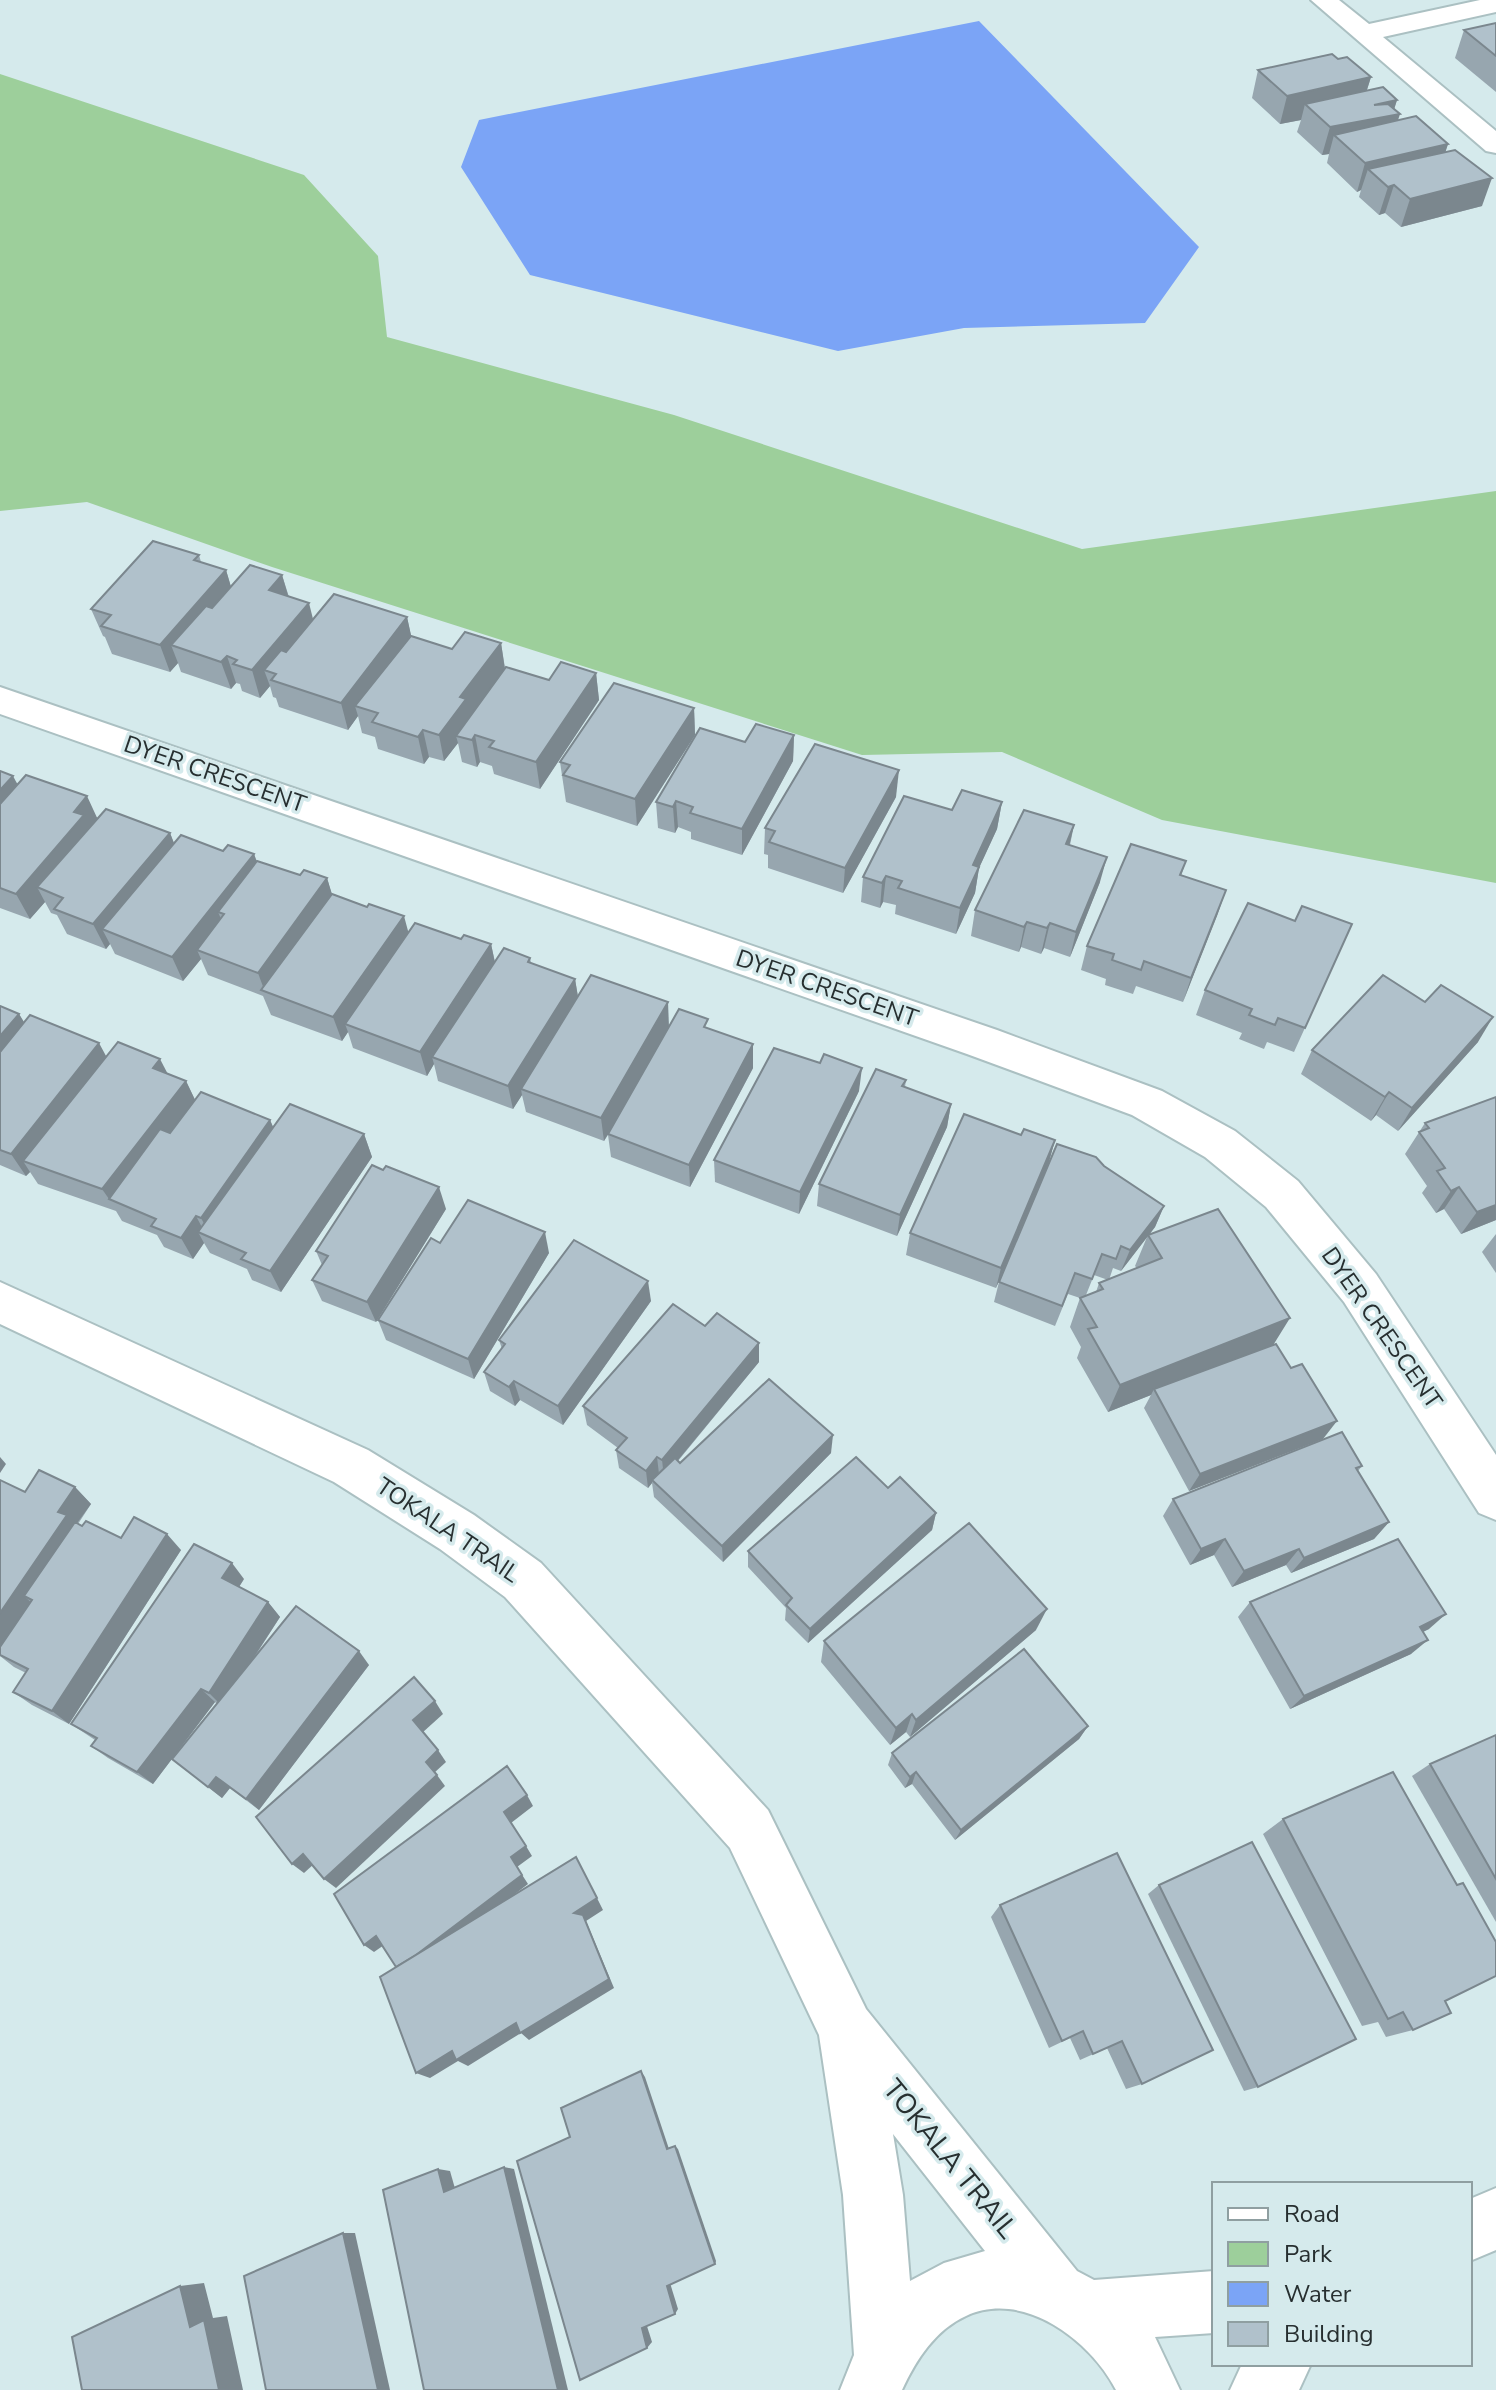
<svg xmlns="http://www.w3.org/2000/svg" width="1496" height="2390" viewBox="0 0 1496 2390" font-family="'Nunito Sans',sans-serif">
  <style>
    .green { fill: #9dcf9b }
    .water { fill: #7ba4f6 }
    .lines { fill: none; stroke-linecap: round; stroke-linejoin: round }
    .minor-casing { stroke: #abc0c2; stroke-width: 4 }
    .minor { fill: #fff; fill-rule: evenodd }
    .wall { fill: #97a6af; fill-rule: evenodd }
    .shaded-wall { fill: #7b878e }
    .building { fill: #b0c1cb; stroke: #7b878e; stroke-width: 2 }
    .labels { text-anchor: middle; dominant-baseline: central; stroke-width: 7; stroke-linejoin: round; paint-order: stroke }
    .street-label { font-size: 24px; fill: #272f30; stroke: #d5eaec }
    .near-street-label { font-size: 28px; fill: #272f30; stroke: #d5eaec }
  </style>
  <rect width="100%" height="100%" fill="#d5eaec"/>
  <!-- green -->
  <path class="green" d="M0 74 304 175 378 256 387 337 674 415 1082 549 1496 491V883L1162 820 1002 752 862 755 272 567 87 502 0 511Z"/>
  <!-- water -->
  <path class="water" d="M979 21 1199 247 1145 323 964 328 838 351 530 275 461 167 479 120Z"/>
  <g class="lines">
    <!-- minor casing -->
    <g class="minor-casing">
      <g id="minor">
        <path d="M1311 0H1339L1369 24 1480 0H1496V12L1383 37 1496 131V153L1486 151Z"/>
        <path d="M0 687 997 1030 1162 1091 1235 1131 1298 1181 1376 1274 1496 1455V1520L1479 1513 1344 1302 1266 1207 1205 1157 1132 1115 967 1054 0 714Z"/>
        <path d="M0 1282 368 1450 474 1515 541 1563 768 1810 866 2009 1077 2271 1094 2280 1214 2271V2333L1155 2337 1180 2390H1116C1091 2341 1024 2289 966 2316 935 2330 916 2360 902 2390H840L854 2355 843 2195 819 2035 730 1848 505 1597 440 1549 334 1482 0 1324ZM893 2134 985 2251 944 2263 910 2281 903 2195Z"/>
        <path d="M1496 2188V2250L1470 2261V2199Z"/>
        <path d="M1242 2364H1311L1299 2390H1230Z"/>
      </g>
    </g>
    <!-- minor -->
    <use href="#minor" class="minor"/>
  </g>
  <!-- wall -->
  <g class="wall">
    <path d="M1496 23V92L1455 58 1464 30Z"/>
    <path d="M1338 59 1371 77 1367 90 1397 100 1394 109 1398 120 1448 144 1445 152 1482 206 1401 227 1385 213 1379 215 1359 197 1361 190 1357 192 1327 163 1329 154 1322 155 1297 132 1301 120 1280 124 1252 98 1258 70Z"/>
    <path d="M199 555 201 562 226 570 231 587 282 575 289 597 313 620 407 617 411 636 452 649 501 643 505 668 549 680 596 673 599 700 540 789 494 774 492 766 480 762 477 767 462 762 458 743 444 761 429 757 424 764 378 749 375 737 362 733 358 716 348 730 279 707 276 698 273 697 270 686 260 698 242 691 240 684 236 683 231 689 181 672 178 663 170 672 112 654 105 637 103 636 91 609Z"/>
    <path d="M694 708 695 735 637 826 566 802 560 762Z"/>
    <path d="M794 735 793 761 742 855 691 839V832L678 827 675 833 658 828 656 802 745 742Z"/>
    <path d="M0 771 18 784 98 818 170 833 174 843 223 851 254 854 257 862 300 875 327 878 332 895 408 933 491 944 495 962 530 958 531 963 575 979 578 997 669 1026 708 1028 753 1068 690 1187 611 1157 608 1135 604 1141 526 1112 522 1095 513 1109 438 1081 434 1064 427 1076 353 1048 348 1032 342 1041 271 1015 263 996 208 975 201 959 183 981 115 954 110 944 106 949 67 934 57 915 51 913 45 902 30 919 0 908Z"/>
    <path d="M896 797 843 893 768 868V855L764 854 765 828Z"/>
    <path d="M1002 802 997 829 979 868 975 893 956 934 895 914 896 905 883 902 880 908 861 902 863 877 952 810Z"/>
    <path d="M1074 825 1070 845 1100 882 1070 957 1044 948 1041 954 1021 947 1019 952 971 936 975 910Z"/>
    <path d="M1186 861 1181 876 1226 890 1183 1002 1136 986 1133 994 1105 985 1106 979 1081 970 1087 946Z"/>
    <path d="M1295 921 1352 924 1294 1052 1267 1042 1264 1049 1239 1039 1242 1033 1196 1015 1205 990Z"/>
    <path d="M0 1006 19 1014 24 1023 106 1056 167 1073 186 1081 195 1100 270 1120 273 1127 364 1134 372 1157 281 1292 252 1280 247 1269 210 1253 204 1243 193 1259 164 1247 157 1235 122 1221 116 1211 38 1184 30 1172 26 1176 0 1165Z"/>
    <path d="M1478 1042 1398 1131 1376 1115 1371 1121 1301 1074 1312 1050Z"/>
    <path d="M820 1063 859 1091 799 1214 715 1182 714 1160Z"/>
    <path d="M906 1080 905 1087 951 1104 947 1127 897 1236 817 1206 819 1184Z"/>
    <path d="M1496 1097V1220L1461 1234 1444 1209 1436 1213 1422 1193 1427 1186 1405 1154 1425 1123Z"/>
    <path d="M1021 1135 1055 1140 1049 1161 1104 1166 1164 1206 1155 1227 1149 1235 1274 1344 1323 1439 1189 1491 1144 1408 1151 1395 1108 1412 1077 1358 1081 1347 1070 1327 1080 1298 1068 1294 1055 1326 994 1302 999 1282 1032 1202 996 1288 906 1255 910 1233ZM1147 1237 1135 1266 1137 1268 1109 1280 1113 1268 1121 1271ZM1094 1275 1108 1280 1099 1283 1096 1292 1086 1295Z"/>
    <path d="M446 1209 376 1322 322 1301 312 1280 322 1265 316 1251Z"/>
    <path d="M1496 1234V1273L1482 1252Z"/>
    <path d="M440 1243 549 1253 474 1379 386 1340 378 1320Z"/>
    <path d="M651 1301 563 1425 520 1400 515 1406 490 1391 484 1372 502 1349 499 1340Z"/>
    <path d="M759 1362 678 1461 680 1463 831 1453 723 1562 654 1497 652 1483 648 1488 619 1468 616 1450 618 1448 587 1425 583 1406Z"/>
    <path d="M1362 1466 1358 1471 1389 1522 1374 1539 1291 1573 1286 1565 1232 1587 1214 1555 1190 1565 1163 1516 1173 1499Z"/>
    <path d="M0 1480 25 1492 75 1487 91 1504 78 1524 121 1538 181 1550 69 1724 32 1705 13 1692 26 1673 14 1667 0 1656Z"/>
    <path d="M888 1488 936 1513 932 1530 808 1643 785 1620 786 1608 748 1567V1551Z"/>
    <path d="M244 1579 239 1587 268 1602 280 1617 252 1661 369 1665 259 1810 230 1788 222 1798 172 1759 217 1704 215 1702 153 1784 108 1758 91 1746 95 1740 71 1724Z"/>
    <path d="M1250 1602 1429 1629 1423 1632 1411 1654 1290 1709 1238 1617Z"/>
    <path d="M1036 1630 910 1737 906 1732 890 1745 821 1662 824 1641Z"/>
    <path d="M1088 1726 1079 1739 955 1840 912 1784 905 1788 888 1765 892 1753Z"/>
    <path d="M1496 1735V1922L1412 1776 1430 1764Z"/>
    <path d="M1283 1819 1445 2001 1413 2030 1386 2037 1378 2022 1362 2026 1263 1834Z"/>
    <path d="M1117 1853 1142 2084 1126 2089 1107 2048 1080 2060 1070 2038 1049 2048 991 1917 1000 1905Z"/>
    <path d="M1159 1885 1258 2087 1244 2091 1148 1894Z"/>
  </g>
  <!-- shaded-wall -->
  <g class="shaded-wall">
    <path d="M1371 77 1362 105 1305 104 1301 120 1280 124 1287 96Z"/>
    <path d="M1397 100 1392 116 1400 114 1391 142 1334 135 1329 154 1322 155 1330 127 1374 105Z"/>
    <path d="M1448 144 1439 172 1368 169 1361 190 1357 192 1365 163Z"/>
    <path d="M1492 178 1482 206 1401 227 1410 199Z"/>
    <path d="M1394 185 1385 213 1379 215 1388 187Z"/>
    <path d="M226 570 234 597 171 645 178 663 170 672 160 645Z"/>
    <path d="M282 575 290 602 269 590Z"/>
    <path d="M309 603 316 631 276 674 264 670 270 686 260 698 252 670Z"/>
    <path d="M407 617 413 644 355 706 358 716 348 730 341 703Z"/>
    <path d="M501 643 505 670 456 736 458 743 444 761 439 735 460 697Z"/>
    <path d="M227 656 236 683 231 689 221 662Z"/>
    <path d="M596 673 599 700 540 789 536 762Z"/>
    <path d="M694 708 695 735 637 826 635 799Z"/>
    <path d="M423 730 429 757 424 764 418 737Z"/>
    <path d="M475 735 480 762 477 767 472 740Z"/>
    <path d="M794 735 793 761 742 855V829Z"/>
    <path d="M899 770 896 797 843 893 845 868Z"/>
    <path d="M13 776 27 802 0 829V790Z"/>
    <path d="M87 796 99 822 37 887 45 902 30 919 16 894 74 812Z"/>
    <path d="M676 801 678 827 675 833 673 807Z"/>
    <path d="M1002 802 997 829 979 868 975 893 956 934 960 908 973 865Z"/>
    <path d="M1074 825 1068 851 1066 844Z"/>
    <path d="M170 833 180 859 102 929 110 944 106 949 93 924Z"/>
    <path d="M254 854 263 880 224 914 218 912 225 928 197 950 201 959 183 981 172 957Z"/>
    <path d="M1107 857 1100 882 1070 957 1076 932Z"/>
    <path d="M886 876 883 902 880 908 882 883Z"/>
    <path d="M327 878 335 904 265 992 258 973Z"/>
    <path d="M1226 890 1217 916 1183 1002 1191 978Z"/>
    <path d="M404 916 411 942 345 1024 348 1032 342 1041 333 1017Z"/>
    <path d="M1027 922 1021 947 1019 952 1024 927Z"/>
    <path d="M1050 923 1044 948 1041 954 1047 928Z"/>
    <path d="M491 944 496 968 432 1057 434 1064 427 1076 420 1052Z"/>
    <path d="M575 979 579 1003 521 1089 522 1095 513 1109 508 1086Z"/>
    <path d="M668 1002 669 1027 604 1141 601 1118Z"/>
    <path d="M19 1014 34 1038 0 1078V1036Z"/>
    <path d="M1493 1017 1478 1042 1398 1131 1412 1108Z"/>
    <path d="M99 1043 112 1067 23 1161 30 1172 26 1176 11 1154Z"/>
    <path d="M753 1044V1068L690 1187 689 1165Z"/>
    <path d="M160 1059 172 1082 153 1068Z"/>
    <path d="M862 1068 859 1091 799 1214 800 1192Z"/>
    <path d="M186 1081 197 1104 109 1199 102 1189Z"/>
    <path d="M1389 1092 1376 1115 1371 1121 1385 1097Z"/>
    <path d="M951 1104 947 1127 897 1236 900 1215Z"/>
    <path d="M270 1120 280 1143 213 1240 201 1218Z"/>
    <path d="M364 1134 372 1157 281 1292 270 1271Z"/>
    <path d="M1055 1140 1049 1162 996 1288 1001 1268Z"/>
    <path d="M439 1187 446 1209 376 1322 367 1302Z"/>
    <path d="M1459 1187 1444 1209 1436 1213 1451 1191Z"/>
    <path d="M1496 1205V1220L1461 1234 1477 1212Z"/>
    <path d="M1164 1206 1155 1227 1121 1271 1130 1250Z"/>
    <path d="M196 1216 206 1235 198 1232 204 1243 193 1259 181 1238Z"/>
    <path d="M545 1232 549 1253 474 1379 468 1359Z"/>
    <path d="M648 1281 651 1301 563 1425 558 1406Z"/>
    <path d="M1290 1318 1272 1347 1154 1389 1151 1395 1108 1412 1120 1385Z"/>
    <path d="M759 1343V1362L664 1477 662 1460Z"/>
    <path d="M514 1381 520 1400 515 1406 509 1387Z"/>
    <path d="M1337 1421 1323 1439 1189 1491 1200 1474Z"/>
    <path d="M833 1435 831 1453 723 1562 722 1546Z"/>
    <path d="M0 1457 6 1464 0 1473Z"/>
    <path d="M657 1457 659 1474 652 1480V1483L648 1488 646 1471Z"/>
    <path d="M75 1487 91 1504 24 1596 34 1605 0 1655V1613L58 1512Z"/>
    <path d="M936 1513 932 1530 808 1643 810 1629Z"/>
    <path d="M1389 1522 1374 1539 1291 1573 1304 1558Z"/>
    <path d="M167 1534 181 1550 69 1724 52 1711Z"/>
    <path d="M1225 1539 1214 1555 1190 1565 1201 1549Z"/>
    <path d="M1299 1549 1286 1565 1232 1587 1244 1571Z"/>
    <path d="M232 1563 244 1579 235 1593 222 1578Z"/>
    <path d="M268 1602 280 1617 222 1706 209 1693Z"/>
    <path d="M1047 1609 1036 1630 910 1737 916 1720Z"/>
    <path d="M1446 1614 1429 1629 1403 1641 1420 1627Z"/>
    <path d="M1428 1640 1411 1654 1290 1709 1304 1696Z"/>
    <path d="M359 1651 369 1665 259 1810 246 1799Z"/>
    <path d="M201 1689 215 1702 153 1784 137 1772Z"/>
    <path d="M435 1701 443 1714 422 1733 413 1720Z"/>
    <path d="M912 1714 906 1732 890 1745 896 1728Z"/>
    <path d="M1088 1726 1079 1739 955 1840 961 1830Z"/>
    <path d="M438 1750 446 1762 434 1773 426 1762Z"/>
    <path d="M916 1772 912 1784 905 1788 910 1777Z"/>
    <path d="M437 1775 445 1786 336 1888 324 1879Z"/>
    <path d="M216 1777 230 1788 222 1798 208 1787Z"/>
    <path d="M527 1795 533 1806 511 1823 504 1812Z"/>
    <path d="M526 1846 532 1856 517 1867 528 1884 407 1976 397 1969 511 1857Z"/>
    <path d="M303 1854 315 1863 304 1873 292 1864Z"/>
    <path d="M597 1898 603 1910 586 1921 614 1988 529 2040 521 2033 468 2066 458 2061 430 2078 416 2073 574 1913Z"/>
    <path d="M376 1936 387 1943 374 1952 364 1945Z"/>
    <path d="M641 2071 645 2077 670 2152 667 2149Z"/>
    <path d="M675 2146 678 2149 716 2261 715 2264Z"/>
    <path d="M504 2167 514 2169 568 2390H558Z"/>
    <path d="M438 2169 450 2171 456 2192H444Z"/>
    <path d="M343 2233H355L390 2390H378Z"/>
    <path d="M204 2283 213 2318 227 2316 243 2390H219L190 2327 180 2286Z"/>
    <path d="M670 2283 678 2309 675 2314 667 2286Z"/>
    <path d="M646 2323 652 2342 647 2348 642 2328Z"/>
  </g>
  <!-- building -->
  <g class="building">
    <path d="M1496 23V56L1464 30Z"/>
    <path d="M1332 54 1338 59 1347 57 1371 77 1287 96 1258 70Z"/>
    <path d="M1383 87 1397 100 1374 105 1388 104 1400 114 1330 127 1305 104Z"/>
    <path d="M1416 116 1448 144 1365 163 1334 135Z"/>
    <path d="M1455 150 1492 178 1410 199 1394 185 1388 187 1368 169Z"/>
    <path d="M153 541 199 555 194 560 226 570 160 645 101 626 111 615 91 609Z"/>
    <path d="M250 565 282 575 269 590 309 603 252 670 233 664 237 660 227 656 221 662 171 645 206 606 212 608Z"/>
    <path d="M334 594 407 617 341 703 271 680 276 674 264 670 281 650 286 652Z"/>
    <path d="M465 632 501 643 460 697 466 699 439 735 423 730 418 737 372 722 378 713 355 706 411 636 452 649Z"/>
    <path d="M561 662 596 673 536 762 489 747 494 741 475 735 472 740 456 736 506 667 549 680Z"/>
    <path d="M614 683 694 708 635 799 563 775 570 765 560 762Z"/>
    <path d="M756 724 794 735 742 829 690 813 693 807 676 801 673 807 656 802 700 728 745 742Z"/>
    <path d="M815 744 899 770 845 868 769 842 775 831 765 828Z"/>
    <path d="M0 771 13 776 0 790Z"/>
    <path d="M26 775 87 796 74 812 84 815 16 894 0 888V804Z"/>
    <path d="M962 790 1002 802 973 865 979 867 960 908 898 888 902 881 886 876 882 883 863 877 904 796 952 810Z"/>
    <path d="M106 809 170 833 93 924 54 909 63 898 37 887Z"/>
    <path d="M1024 810 1074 825 1066 844 1107 857 1076 932 1050 923 1047 928 1027 922 1024 927 975 910Z"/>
    <path d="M181 835 223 851 228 845 254 854 172 957 102 929Z"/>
    <path d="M1131 844 1186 861 1180 875 1226 890 1191 978 1144 961 1141 970 1112 960 1114 954 1087 946Z"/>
    <path d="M257 861 300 875 304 870 327 878 258 973 197 950 224 914 218 912Z"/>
    <path d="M332 894 367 907 369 904 404 916 333 1017 261 990Z"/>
    <path d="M1248 903 1295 921 1302 906 1352 924 1305 1028 1278 1018 1275 1025 1249 1015 1252 1009 1205 990Z"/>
    <path d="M415 923 461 939 464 935 491 944 420 1052 345 1024Z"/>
    <path d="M504 948 530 958 528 962 575 979 508 1086 432 1057Z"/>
    <path d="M591 975 668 1002 601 1118 521 1089Z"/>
    <path d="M1383 975 1425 1002 1441 985 1493 1017 1412 1108 1389 1092 1385 1097 1312 1050Z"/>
    <path d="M0 1006 19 1014 0 1036Z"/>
    <path d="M679 1009 708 1019 704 1027 753 1044 689 1165 608 1134Z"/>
    <path d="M30 1015 99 1043 11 1154 0 1150V1052Z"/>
    <path d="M118 1042 160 1059 153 1068 186 1081 102 1189 23 1161Z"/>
    <path d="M774 1048 820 1063 824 1054 862 1068 800 1192 714 1160Z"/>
    <path d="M876 1069 906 1080 902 1086 951 1104 900 1215 819 1184Z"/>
    <path d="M201 1092 270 1120 201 1218 196 1216 181 1238 151 1226 156 1219 109 1199 160 1129 170 1133Z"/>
    <path d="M1496 1097V1205L1477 1212 1459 1187 1451 1191 1437 1171 1445 1168 1419 1132 1429 1128 1425 1123Z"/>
    <path d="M290 1104 364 1134 270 1271 241 1259 246 1253 198 1232Z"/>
    <path d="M964 1114 1021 1135 1024 1129 1055 1140 1001 1268 910 1233Z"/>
    <path d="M1057 1144 1096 1157 1104 1166 1164 1206 1130 1250 1121 1246 1116 1259 1102 1254 1092 1279 1075 1273 1062 1306 999 1282Z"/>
    <path d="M372 1165 383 1170 386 1166 439 1187 367 1302 312 1280 328 1256 316 1251Z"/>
    <path d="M468 1200 545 1232 468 1359 378 1320 431 1238 440 1243Z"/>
    <path d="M1218 1209 1290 1318 1120 1385 1088 1329 1097 1327 1080 1298 1103 1289 1099 1283 1162 1258 1148 1235Z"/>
    <path d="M574 1240 648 1281 558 1406 514 1381 509 1387 484 1372 505 1344 499 1340Z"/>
    <path d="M673 1304 705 1326 717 1313 759 1343 662 1460 657 1457 646 1471 616 1450 627 1438 583 1406Z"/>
    <path d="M1276 1344 1291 1368 1302 1364 1337 1421 1200 1474 1154 1389Z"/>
    <path d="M769 1379 833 1435 722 1546 652 1480 675 1458 680 1463Z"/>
    <path d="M1342 1432 1362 1466 1356 1468 1389 1522 1304 1558 1299 1549 1244 1571 1225 1539 1201 1549 1173 1499Z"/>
    <path d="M856 1457 888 1488 900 1477 936 1513 810 1629 786 1605 792 1598 748 1551Z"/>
    <path d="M39 1470 75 1487 58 1512 67 1515 0 1613V1480L25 1492Z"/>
    <path d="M134 1517 167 1534 52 1711 13 1692 28 1669 0 1655V1647L32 1600 24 1596 75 1522 82 1526 86 1521 121 1538Z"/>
    <path d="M969 1523 1047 1609 916 1720 912 1714 896 1728 824 1641Z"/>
    <path d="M1398 1539 1446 1614 1420 1627 1428 1640 1304 1696 1250 1602Z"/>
    <path d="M194 1544 232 1563 222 1578 268 1602 209 1693 201 1689 137 1772 91 1746 97 1738 71 1724Z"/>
    <path d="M296 1606 359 1651 246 1799 216 1777 208 1787 172 1759Z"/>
    <path d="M1024 1649 1088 1726 961 1830 916 1772 910 1777 892 1753Z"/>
    <path d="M414 1677 435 1701 413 1720 438 1750 426 1762 437 1775 324 1879 303 1854 292 1864 256 1817Z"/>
    <path d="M1496 1735V1879L1430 1764Z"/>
    <path d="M507 1766 527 1795 504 1812 526 1846 511 1857 522 1875 416 1955 396 1967 376 1936 364 1945 334 1894Z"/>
    <path d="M1393 1772 1457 1885 1463 1883 1496 1942V1976L1445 2001 1451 2013 1413 2030 1403 2012 1388 2019 1283 1819Z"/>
    <path d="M1252 1842 1356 2039 1258 2087 1159 1885Z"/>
    <path d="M1117 1853 1213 2050 1142 2084 1122 2041 1093 2054 1083 2031 1062 2041 1000 1905Z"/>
    <path d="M576 1857 597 1898 574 1913 583 1915 609 1979 520 2033 516 2023 456 2060 452 2051 416 2073 380 1977Z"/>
    <path d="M641 2071 667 2149 675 2146 715 2264 667 2286 675 2314 642 2328 647 2348 580 2380 517 2161 570 2137 561 2108Z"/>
    <path d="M504 2167 558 2390H424L383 2190 438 2169 444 2192Z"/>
    <path d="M343 2233 378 2390H266L244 2276Z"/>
    <path d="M180 2286 190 2327 204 2320 219 2390H82L72 2337Z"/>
  </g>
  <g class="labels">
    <!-- street labels -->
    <g class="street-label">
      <text transform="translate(215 774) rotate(19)">DYER CRESCENT</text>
      <text transform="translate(827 988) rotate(19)">DYER CRESCENT</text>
      <text transform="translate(1382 1328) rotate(55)">DYER CRESCENT</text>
      <text transform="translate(448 1530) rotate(34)">TOKALA TRAIL</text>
    </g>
    <!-- near-street labels -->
    <g class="near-street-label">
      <text transform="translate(950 2159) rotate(51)">TOKALA TRAIL</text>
    </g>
  </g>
  <!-- legend -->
  <rect x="1212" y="2182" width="260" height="184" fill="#d5eaec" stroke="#8f9fa1" stroke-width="2"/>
  <rect x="1228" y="2208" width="40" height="12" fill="#ffffff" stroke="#8f9fa1" stroke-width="2"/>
  <text x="1284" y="2222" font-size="24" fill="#272f30">Road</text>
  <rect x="1228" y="2242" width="40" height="24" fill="#9dcf9b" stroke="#8f9fa1" stroke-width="2"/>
  <text x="1284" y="2262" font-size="24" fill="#272f30">Park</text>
  <rect x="1228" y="2282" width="40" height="24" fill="#7ba4f6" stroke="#8f9fa1" stroke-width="2"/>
  <text x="1284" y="2302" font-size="24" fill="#272f30">Water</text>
  <rect x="1228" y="2322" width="40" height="24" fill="#b0c1cb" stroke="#8f9fa1" stroke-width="2"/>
  <text x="1284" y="2342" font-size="24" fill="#272f30">Building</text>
</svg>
